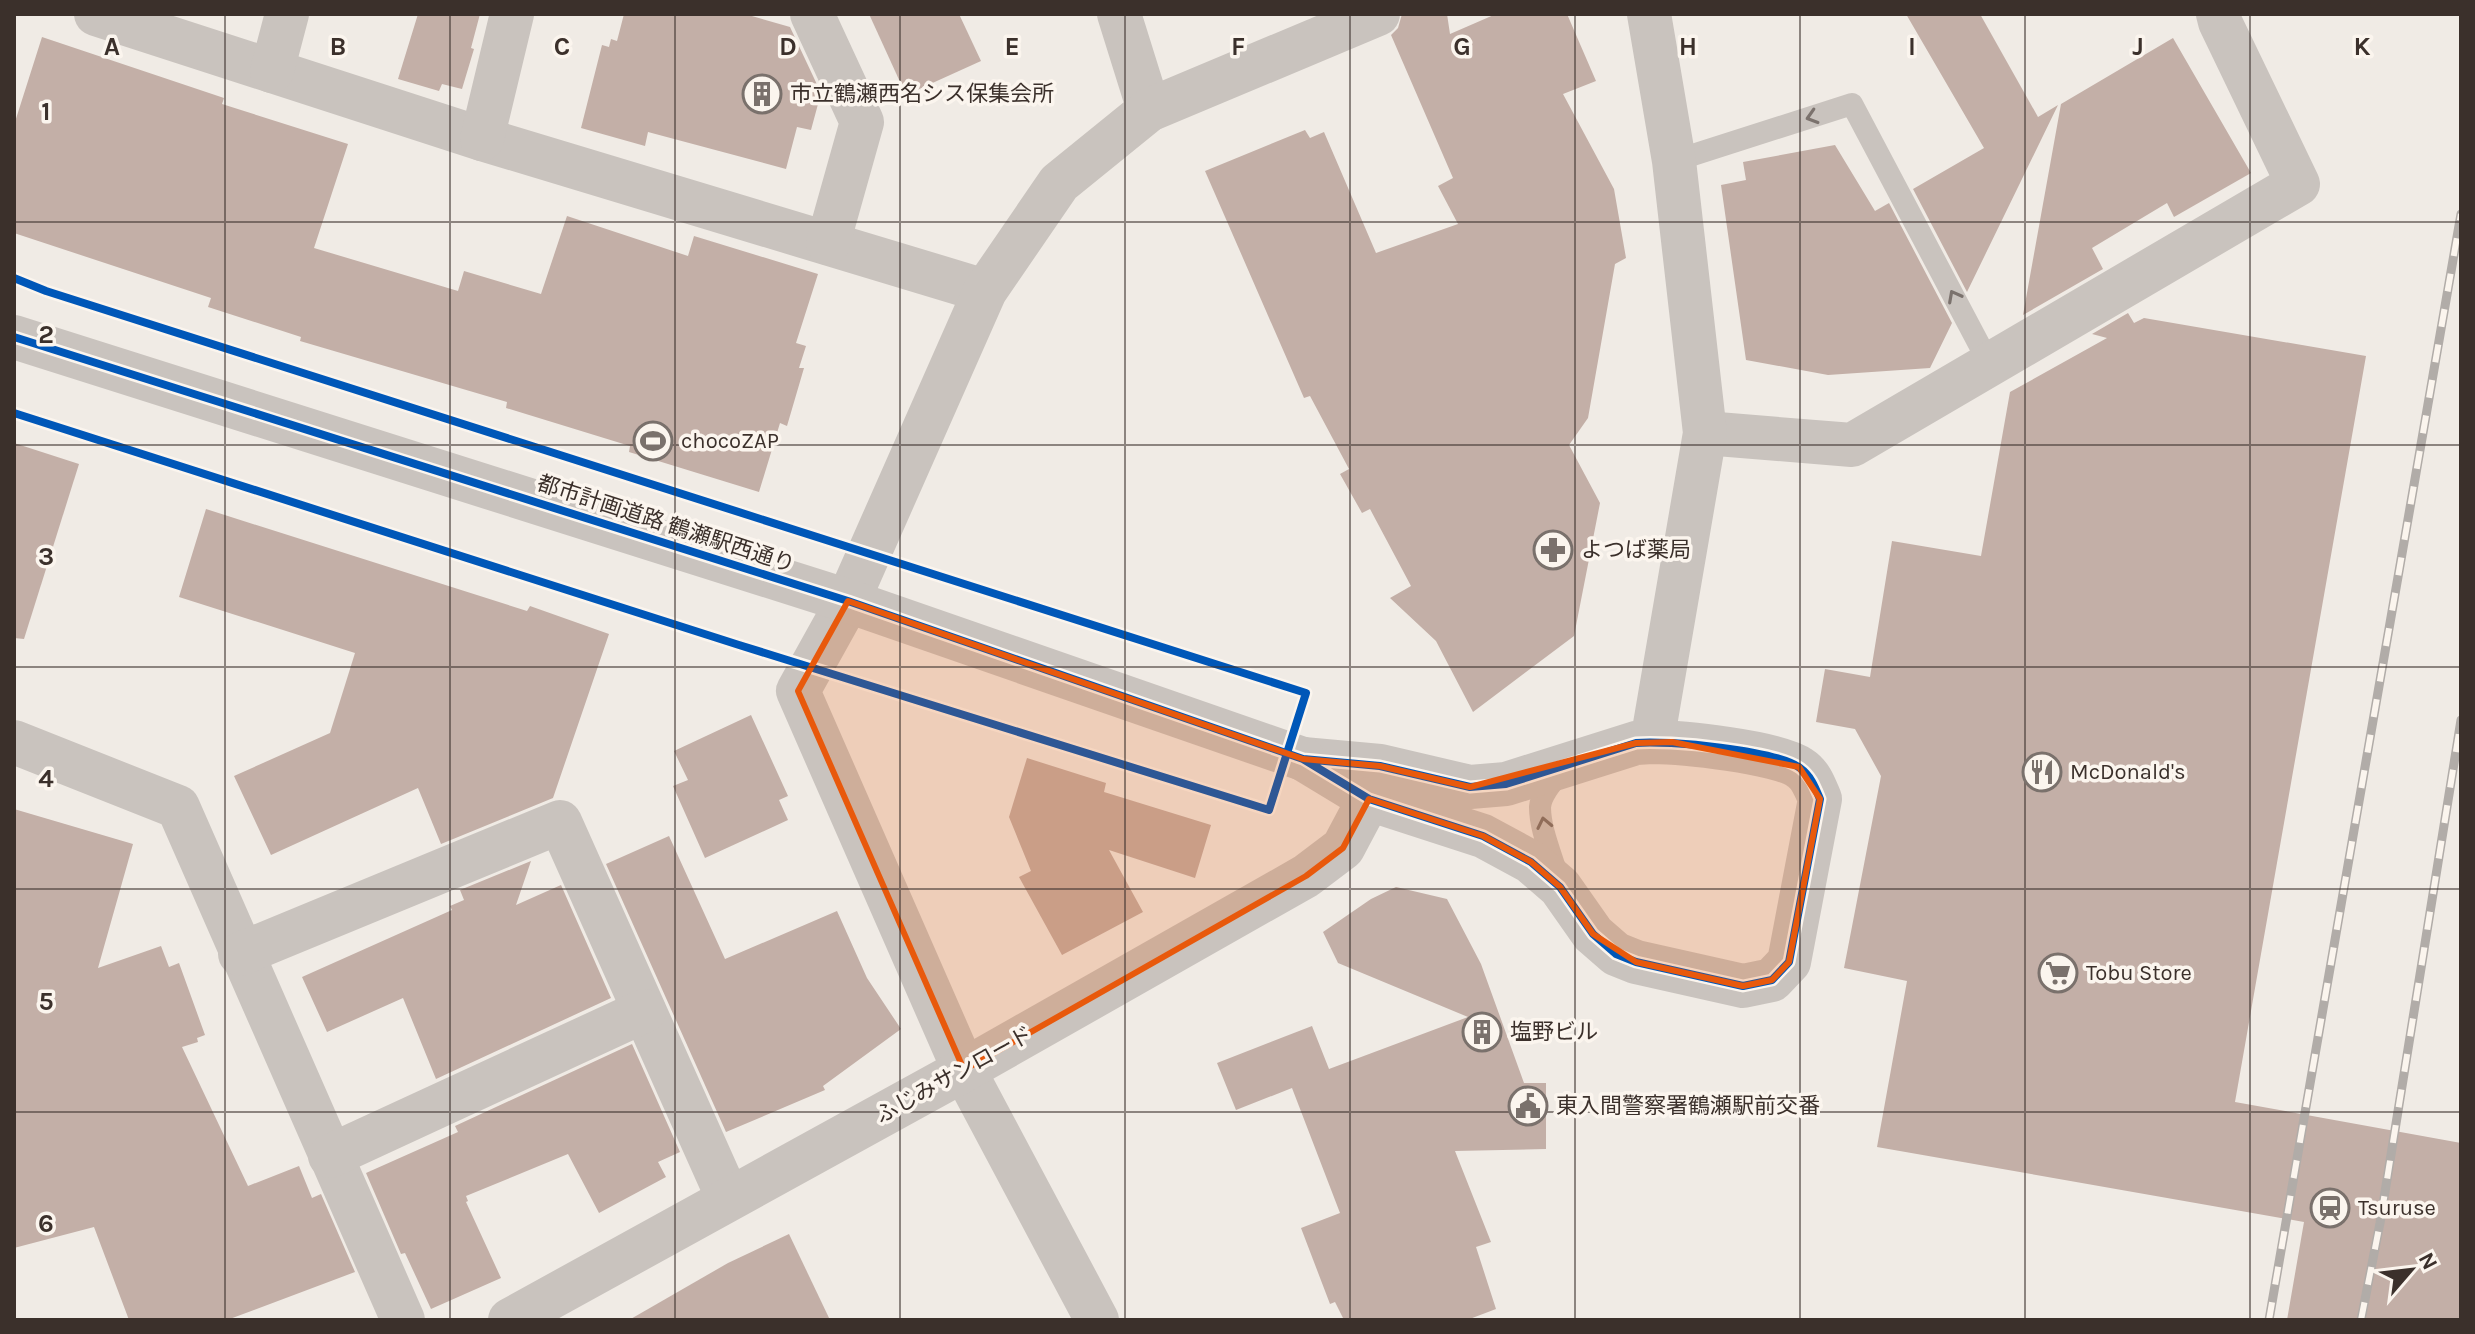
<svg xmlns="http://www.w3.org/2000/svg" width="2475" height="1334" viewBox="0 0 2475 1334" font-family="Karla,'Noto Sans JP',sans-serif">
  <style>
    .building { fill: #c3afa7 }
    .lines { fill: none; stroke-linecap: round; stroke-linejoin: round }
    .service { stroke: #c9c3be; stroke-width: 22 }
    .minor { stroke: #c9c3be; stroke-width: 44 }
    .tertiary { stroke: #c9c3be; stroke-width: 44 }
    .rail-casing { stroke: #b1aca8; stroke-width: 9 }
    .rail { stroke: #fbf5ee; stroke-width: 6; stroke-dasharray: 18; stroke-linecap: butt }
    .cycleway-casing { stroke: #fbf5ee; stroke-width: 13 }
    .cycleway { stroke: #0057b8; stroke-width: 8 }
    .oneway { stroke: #7b726d }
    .marked { fill: #e8590c; fill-opacity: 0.2; stroke: #e8590c; stroke-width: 6; stroke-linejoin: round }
    .grid { fill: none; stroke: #3b302b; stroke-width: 2; stroke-opacity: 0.55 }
    .labels { text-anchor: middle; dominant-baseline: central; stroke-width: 7; stroke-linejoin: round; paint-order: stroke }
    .poi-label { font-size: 22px; fill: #3b302b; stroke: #fbf5ee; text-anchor: start }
    .street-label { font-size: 22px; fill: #3b302b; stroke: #fbf5ee }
    .grid-label { font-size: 26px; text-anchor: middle; font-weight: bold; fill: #3b302b; stroke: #fbf5ee; stroke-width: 7; stroke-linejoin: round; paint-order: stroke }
  </style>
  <rect width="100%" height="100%" fill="#f0ebe5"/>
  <!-- building -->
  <g class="building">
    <path d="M418 14H480L471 48 474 49 462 89 442 84 439 91 398 79Z"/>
    <path d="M624 14H745L790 27 821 93 811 130 797 127 786 169 648 132 645 146 581 128 602 45 609 47 611 39 617 41Z"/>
    <path d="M869 14H959L981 61 906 95Z"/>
    <path d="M1402 14H1447L1450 34 1496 14H1567L1596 81 1563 94 1614 189 1626 258 1615 264 1588 418 1569 445 1600 503 1574 636 1473 712 1436 641 1390 598 1411 586 1370 509 1362 513 1340 474 1349 469 1310 396 1304 398 1205 171 1305 130 1310 138 1324 132 1376 253 1458 224 1438 186 1453 178 1391 35 1398 28Z"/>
    <path d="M1906 14H1980L2038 117 2058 105 1967 292 1913 189 1984 148Z"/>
    <path d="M42 37 224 98 222 104 348 144 314 248 458 291 464 271 541 294 567 216 688 256 694 236 818 274 796 343 806 346 799 368H804L787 426 780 423 759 492 629 452 630 446 506 408 507 402 300 341 301 337 208 307 211 298 14 233V125Z"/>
    <path d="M2173 38 2251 173 2174 217 2167 203 2092 248 2103 269 2023 315 2061 104Z"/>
    <path d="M1835 145 1875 211 1889 203 1952 323 1930 368 1828 375 1746 360 1721 185 1746 180 1743 162Z"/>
    <path d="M2128 313 2134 323 2144 318 2366 356 2235 1102 2461 1143V1320H2287L2304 1222 1877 1147 1907 981 1844 968 1881 776 1855 729 1816 722 1825 669 1870 677 1892 541 1981 556 2010 392 2107 338 2092 334Z"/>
    <path d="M14 443 79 464 24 639 14 638Z"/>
    <path d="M206 509 527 611 530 606 609 634 553 798 441 844 418 788 271 855 234 776 330 733 355 653 179 597Z"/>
    <path d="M751 715 788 796 779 800 788 820 705 858 673 786 688 780 674 751Z"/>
    <path d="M1027 758 1106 783 1104 792 1211 825 1195 878 1109 850 1143 912 1062 955 1019 877 1031 871 1009 817Z"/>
    <path d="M14 809 133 844 98 968 161 946 169 967 179 963 205 1035 197 1038 198 1042 182 1047 248 1186 299 1166 312 1198 321 1194 355 1272 227 1320H129L94 1227 14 1248Z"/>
    <path d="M669 836 725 959 837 911 867 978 901 1029 823 1086 825 1090 726 1132 606 864Z"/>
    <path d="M531 861 516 905 561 885 611 998 436 1079 403 998 327 1032 302 977 452 910 450 906 464 900 460 890Z"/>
    <path d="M1396 887 1447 899 1481 964 1524 1083H1546V1149L1455 1151 1491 1242 1476 1247 1496 1309 1467 1320H1344L1335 1302 1330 1304 1301 1228 1340 1213 1292 1088 1236 1110 1217 1063 1312 1026 1329 1069 1468 1017 1338 963 1323 932 1371 899Z"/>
    <path d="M632 1044 680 1152 658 1162 666 1177 599 1213 568 1154 466 1196 468 1201 466 1202 501 1278 431 1309 405 1253 401 1254 366 1173 458 1132 455 1126Z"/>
    <path d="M789 1234 830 1320H629L728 1263Z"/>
  </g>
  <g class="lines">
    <!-- service -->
    <g class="service">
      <path d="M1674 161 1852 104 1990 365"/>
      <path d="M1558 878C1552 856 1540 830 1540 807 1541 795 1552 782 1560 773"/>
    </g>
    <!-- minor -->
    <g class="minor">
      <path d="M96 14 482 139 985 291"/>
      <path d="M812 14 862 122 828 243"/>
      <path d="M1119 14 1149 110"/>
      <path d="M272 71 287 14"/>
      <path d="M482 139 512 14"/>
      <path d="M1705 433 1852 445 2298 184 2220 22 2218 14"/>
      <path d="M14 742 178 807 403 1320"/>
      <path d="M1652 742C1681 742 1778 752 1800 768 1811 775 1815 787 1820 799L1789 962 1772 980 1743 986 1636 962 1616 954 1593 934 1560 887 1531 862 1483 836 1369 799 1303 759 1380 766 1470 787 1506 784 1636 743Z"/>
      <path d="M240 954 560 822 728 1198"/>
      <path d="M330 1156 644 1011"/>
      <path d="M1097 1320 964 1070 798 691 848 601 985 291 1059 183 1149 110 1378 14"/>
    </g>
    <!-- tertiary -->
    <g class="tertiary">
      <path d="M1649 14 1674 161 1705 433 1652 742"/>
      <path d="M14 337 848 601 1303 759"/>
      <path d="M510 1320 964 1070 1306 876 1343 848 1369 799"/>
    </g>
    <!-- rail casing -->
    <g class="rail-casing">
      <g id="rail">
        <path d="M2269 1320 2461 214"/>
        <path d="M2361 1320 2380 1223 2461 720"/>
      </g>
    </g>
    <!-- rail -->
    <use href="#rail" class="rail"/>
    <!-- cycleway casing -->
    <g class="cycleway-casing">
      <g id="cycleway">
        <path d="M14 278 46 291 1306 693 1269 810 739 645 14 413"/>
        <path d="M14 337 848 601 1303 759 1369 799 1483 836 1531 862 1560 887 1593 934 1616 954 1636 962 1743 986 1772 980 1789 962 1820 799C1815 787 1811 776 1800 768 1776 750 1667 740 1636 743L1506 784 1470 787 1380 766 1303 759"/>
      </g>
    </g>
    <!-- cycleway -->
    <use href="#cycleway" class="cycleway"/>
  </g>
  <!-- one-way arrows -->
  <defs><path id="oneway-chevron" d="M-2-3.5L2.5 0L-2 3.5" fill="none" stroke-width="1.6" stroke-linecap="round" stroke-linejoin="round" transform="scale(2)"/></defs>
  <g class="oneway">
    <use href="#oneway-chevron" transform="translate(1812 117) rotate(163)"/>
    <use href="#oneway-chevron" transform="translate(1954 296) rotate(-118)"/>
    <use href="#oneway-chevron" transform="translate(1544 823) rotate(-102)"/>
  </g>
  <!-- marked area -->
  <path class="marked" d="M848 601 1303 759 1380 766 1470 787 1636 743 1672 742 1799 767 1820 799 1789 962 1772 980 1743 986 1636 962 1593 934 1560 887 1531 862 1483 836 1369 799 1343 848 1306 876 964 1070 798 691Z"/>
  <!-- grid -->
  <path class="grid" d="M225 14V1320M450 14V1320M675 14V1320M900 14V1320M1125 14V1320M1350 14V1320M1575 14V1320M1800 14V1320M2025 14V1320M2250 14V1320M14 222H2461M14 445H2461M14 667H2461M14 889H2461M14 1112H2461"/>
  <!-- icons -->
  <defs>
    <g id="building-ring" transform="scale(2)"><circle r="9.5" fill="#fbf5ee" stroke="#7a716c" stroke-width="1.5"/><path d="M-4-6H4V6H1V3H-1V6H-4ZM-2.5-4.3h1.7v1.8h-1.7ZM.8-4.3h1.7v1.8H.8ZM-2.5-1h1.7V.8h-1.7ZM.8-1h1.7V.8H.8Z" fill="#7a716c"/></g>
    <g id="stadium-ring" transform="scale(2)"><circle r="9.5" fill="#fbf5ee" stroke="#7a716c" stroke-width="1.5"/><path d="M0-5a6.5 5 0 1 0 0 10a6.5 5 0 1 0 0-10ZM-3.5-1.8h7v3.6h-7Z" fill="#7a716c"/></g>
    <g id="pharmacy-ring" transform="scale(2)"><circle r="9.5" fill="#fbf5ee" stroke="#7a716c" stroke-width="1.5"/><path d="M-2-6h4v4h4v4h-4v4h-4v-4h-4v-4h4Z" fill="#7a716c"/></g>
    <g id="restaurant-ring" transform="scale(2)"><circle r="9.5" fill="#fbf5ee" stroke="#7a716c" stroke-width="1.5"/><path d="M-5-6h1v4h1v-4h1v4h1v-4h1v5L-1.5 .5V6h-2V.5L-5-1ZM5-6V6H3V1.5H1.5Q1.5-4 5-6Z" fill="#7a716c"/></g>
    <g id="supermarket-ring" transform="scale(2)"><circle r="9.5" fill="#fbf5ee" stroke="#7a716c" stroke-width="1.5"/><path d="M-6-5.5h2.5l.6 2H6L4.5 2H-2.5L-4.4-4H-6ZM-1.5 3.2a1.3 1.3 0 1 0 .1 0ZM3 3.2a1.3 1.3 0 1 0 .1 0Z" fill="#7a716c"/></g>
    <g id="civic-ring" transform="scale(2)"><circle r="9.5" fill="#fbf5ee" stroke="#7a716c" stroke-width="1.5"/><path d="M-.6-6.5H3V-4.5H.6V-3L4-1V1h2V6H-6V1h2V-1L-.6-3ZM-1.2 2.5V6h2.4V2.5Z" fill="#7a716c"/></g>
    <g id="station-ring" transform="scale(2)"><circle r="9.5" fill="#fbf5ee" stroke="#7a716c" stroke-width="1.5"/><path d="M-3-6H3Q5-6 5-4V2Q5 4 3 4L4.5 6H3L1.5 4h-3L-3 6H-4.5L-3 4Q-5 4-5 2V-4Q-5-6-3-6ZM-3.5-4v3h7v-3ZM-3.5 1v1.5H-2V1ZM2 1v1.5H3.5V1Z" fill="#7a716c"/></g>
  </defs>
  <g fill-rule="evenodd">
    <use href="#building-ring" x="762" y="94"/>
    <use href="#stadium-ring" x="653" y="441"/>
    <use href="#pharmacy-ring" x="1553" y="550"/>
    <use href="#restaurant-ring" x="2042" y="772"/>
    <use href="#supermarket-ring" x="2058" y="973"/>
    <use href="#building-ring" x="1482" y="1032"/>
    <use href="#civic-ring" x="1528" y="1106"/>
    <use href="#station-ring" x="2330" y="1208"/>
  </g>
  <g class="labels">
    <!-- poi labels -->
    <g class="poi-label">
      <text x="790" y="94">市立鶴瀬西名シス保集会所</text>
      <text x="681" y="441">chocoZAP</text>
      <text x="1581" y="550">よつば薬局</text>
      <text x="2070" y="772">McDonald's</text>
      <text x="2086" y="973">Tobu Store</text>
      <text x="1510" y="1032">塩野ビル</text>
      <text x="1556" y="1106">東入間警察署鶴瀬駅前交番</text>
      <text x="2358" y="1208">Tsuruse</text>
    </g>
    <!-- street labels -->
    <g class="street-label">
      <text transform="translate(666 524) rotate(18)">都市計画道路 鶴瀬駅西通り</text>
      <text transform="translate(954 1075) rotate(-29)">ふじみサンロード</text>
    </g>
  </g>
  <g class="grid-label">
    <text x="112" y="55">A</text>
    <text x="338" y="55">B</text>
    <text x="562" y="55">C</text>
    <text x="788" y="55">D</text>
    <text x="1012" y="55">E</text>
    <text x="1238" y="55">F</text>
    <text x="1462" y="55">G</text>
    <text x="1688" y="55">H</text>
    <text x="1912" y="55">I</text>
    <text x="2138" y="55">J</text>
    <text x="2362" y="55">K</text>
    <text x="46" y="120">1</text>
    <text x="46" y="343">2</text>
    <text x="46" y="565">3</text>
    <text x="46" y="787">4</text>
    <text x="46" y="1010">5</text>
    <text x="46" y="1232">6</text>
  </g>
  <!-- border -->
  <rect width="2475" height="1334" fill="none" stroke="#3b302b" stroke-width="32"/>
  <!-- north arrow -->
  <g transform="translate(2411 1270) rotate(62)" stroke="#fbf5ee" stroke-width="6" paint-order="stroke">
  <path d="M0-6L14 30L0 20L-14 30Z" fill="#3b302b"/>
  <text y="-12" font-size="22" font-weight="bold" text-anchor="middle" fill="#3b302b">N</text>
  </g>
</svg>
